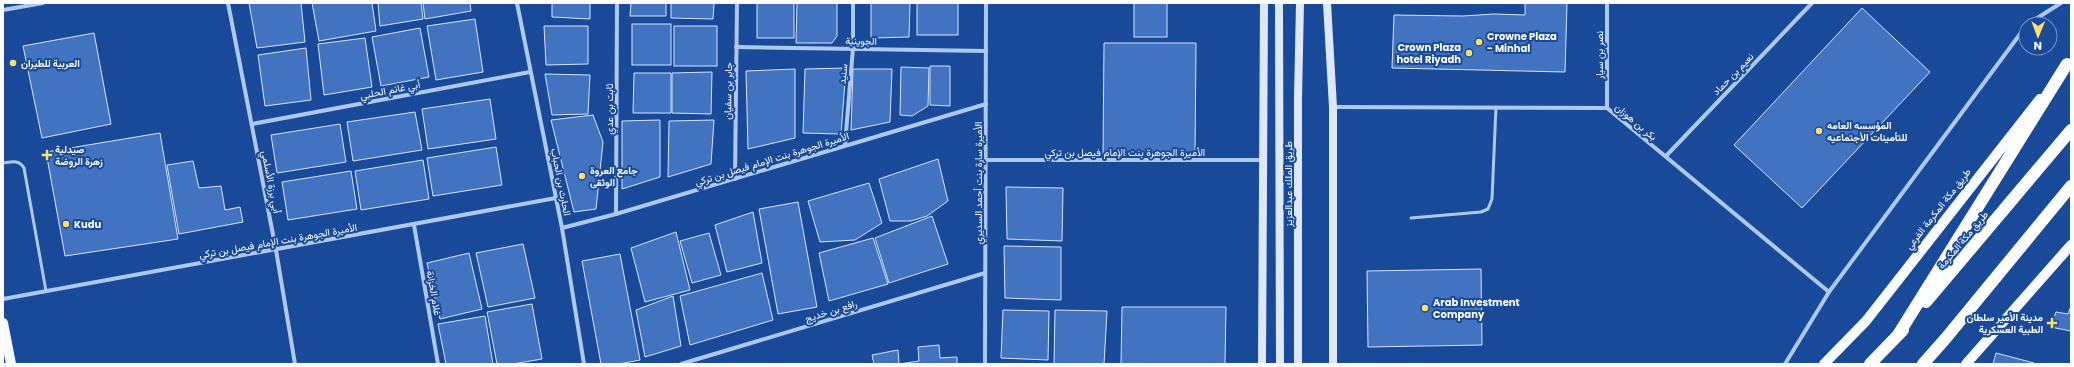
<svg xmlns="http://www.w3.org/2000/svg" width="2074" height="367" viewBox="0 0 2074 367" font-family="Poppins,Vazirmatn,sans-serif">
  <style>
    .building { fill: #4273c0; stroke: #d6e5fc }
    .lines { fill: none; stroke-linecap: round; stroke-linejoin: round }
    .lane { stroke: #aec9f1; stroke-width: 3 }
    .street { stroke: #aec9f1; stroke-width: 4 }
    .secondary { stroke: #dde8fc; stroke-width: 8 }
    .primary { stroke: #f8fbff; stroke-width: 10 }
    .highway { stroke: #fff; stroke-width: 12 }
    .poi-dot { fill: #ffde6e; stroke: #194a99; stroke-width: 1.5 }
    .labels { text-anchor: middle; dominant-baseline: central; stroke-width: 4; stroke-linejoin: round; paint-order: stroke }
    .poi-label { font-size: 10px; font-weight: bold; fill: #fff; stroke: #194a99; text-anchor: start }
    .street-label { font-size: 10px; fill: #fff; stroke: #194a99 }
  </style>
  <rect width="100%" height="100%" fill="#194a99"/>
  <!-- building -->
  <g class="building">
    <path d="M249 3H301L305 42 257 48Z"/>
    <path d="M312 3H372L376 31 319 41Z"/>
    <path d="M378 3H421L423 19 380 26Z"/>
    <path d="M423 3H470L471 11 425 19Z"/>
    <path d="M552 3H590V19L552 17Z"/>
    <path d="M631 3H666V16H630Z"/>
    <path d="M671 3H714L713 19 671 18Z"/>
    <rect x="757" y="3" width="37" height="35"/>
    <path d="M797 3H837V36L832 43H796Z"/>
    <path d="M871 3H910L909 37 871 38Z"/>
    <rect x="917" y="3" width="41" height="32"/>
    <rect x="1134" y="3" width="33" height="34"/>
    <path d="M1525 3H1567L1565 72 1392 68 1394 15 1463 16 1494 14 1525 15Z"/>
    <path d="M1862 8 1930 72 1802 208 1734 145Z"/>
    <path d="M475 19 483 72 436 80 427 26Z"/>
    <rect x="632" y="24" width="39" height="41"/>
    <path d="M544 26H588V64L546 65Z"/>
    <rect x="674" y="26" width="43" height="40"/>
    <path d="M420 28 429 77 381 86 372 37Z"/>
    <path d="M94 33 111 124 42 138 23 46Z"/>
    <path d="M365 38 372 87 324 95 318 44Z"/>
    <path d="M1104 43H1196L1195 155H1103Z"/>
    <path d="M306 48 311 100 265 106 258 55Z"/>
    <path d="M930 66H950V106L930 105Z"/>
    <path d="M901 67 929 68 928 106 912 116 900 115Z"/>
    <path d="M846 68 841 134 803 133 805 69Z"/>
    <path d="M795 69V138L748 149 746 71Z"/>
    <path d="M853 69H892L890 122 851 130Z"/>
    <path d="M712 72 711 114 672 113V73Z"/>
    <path d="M634 73H671V113H633Z"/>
    <path d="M545 74 590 75 588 114 552 115Z"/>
    <path d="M490 99 496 139 428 149 422 109Z"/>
    <path d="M415 112 422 150 353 161 347 122Z"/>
    <path d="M593 115 603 142 596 209 574 212 551 120Z"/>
    <path d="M660 120V177L622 189V121Z"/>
    <path d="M714 120 711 164 668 177 669 121Z"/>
    <path d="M340 124 346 162 277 173 271 135Z"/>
    <path d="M160 133 178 239 65 256 46 152Z"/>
    <path d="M496 147 502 185 433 196 427 158Z"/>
    <path d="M938 159 948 201 927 216 911 221H890L879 179Z"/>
    <path d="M423 160 429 199 361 210 355 171Z"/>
    <path d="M193 161 199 188 221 186 225 210 240 207 243 222 179 234 167 165Z"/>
    <path d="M351 171 357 209 288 220 282 182Z"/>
    <path d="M869 183 882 223 855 240 820 242 808 201Z"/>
    <path d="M1006 187 1063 188 1062 241 1007 239Z"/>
    <path d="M798 202 817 307 778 314 759 209Z"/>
    <path d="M753 212 762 263 727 272 715 225Z"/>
    <path d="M932 216 948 264 889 283 875 238Z"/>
    <path d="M676 232 690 290 645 302 631 248Z"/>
    <path d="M709 233 721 275 692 283 680 241Z"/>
    <path d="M873 238 888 284 829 301 819 253Z"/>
    <path d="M523 244 535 298 488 307 476 253Z"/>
    <path d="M1004 246 1061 247V300L1005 298Z"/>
    <path d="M469 253 482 309 440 319 427 263Z"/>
    <path d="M620 254 640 360 619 364H601L582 261Z"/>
    <path d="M1481 269 1482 345 1368 347 1367 271Z"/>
    <path d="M762 273 773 320 690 345 680 296Z"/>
    <path d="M673 296 681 346 645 357 636 310Z"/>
    <path d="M532 304 542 359 513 364H497L487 312Z"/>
    <path d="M2071 306V331L2050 327 2056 312 2068 314Z"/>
    <path d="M1122 307H1226L1225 364H1121Z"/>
    <path d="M1003 310 1049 311 1048 360 1001 358Z"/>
    <path d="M1055 310 1107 311 1104 364H1054Z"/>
    <path d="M485 316 493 364H446L438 324Z"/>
    <path d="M939 345 940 358 957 357V364H874L872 355 898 350 899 364 919 361 918 347Z"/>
    <path d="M1996 353 2034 363V364H1993Z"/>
  </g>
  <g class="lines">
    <!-- lane -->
    <g class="lane">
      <path d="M3 163C11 162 19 159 24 168L46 291"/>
      <path d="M1411 218 1481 212 1488 209 1492 199 1496 107"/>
    </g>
    <!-- street -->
    <g class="street">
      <path d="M228 3 276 250 295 364"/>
      <path d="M517 3 562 228 584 364"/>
      <path d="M3 10 43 3"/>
      <path d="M2028 24 2061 3"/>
      <path d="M736 47 986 51"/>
      <path d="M1333 107 1607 108 1829 292"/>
      <path d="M1607 108V3"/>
      <path d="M252 124 530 72"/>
      <path d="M845 145 853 48V3"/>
      <path d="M1666 156 1812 3"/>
      <path d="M986 160H1263"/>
      <path d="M735 179 737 3"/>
      <path d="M616 214 617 3"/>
      <path d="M414 225 438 364"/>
      <path d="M562 228 616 214 986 104"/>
      <path d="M3 299 556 198"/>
      <path d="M681 364 985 273"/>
      <path d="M985 364 986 3"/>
      <path d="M1785 364 1829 292 2026 26"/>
    </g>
    <!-- secondary -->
    <g class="secondary">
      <path d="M1279 3 1280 364"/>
      <path d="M1327 3 1333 107V364"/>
      <path d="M1262 364 1264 3"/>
      <path d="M1298 364V98L1300 3"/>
    </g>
    <!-- primary -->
    <g class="primary">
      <path d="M3 323 11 364"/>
      <path d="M1824 364 1866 321 2040 99"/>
      <path d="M1966 364 2071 245"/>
    </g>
    <!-- highway -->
    <g class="highway">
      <path d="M1926 302 2071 130"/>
      <path d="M1898 335 2067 64"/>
      <path d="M1870 364 1903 330"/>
      <path d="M1923 364 1946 338 2071 186"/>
    </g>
  </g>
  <!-- markers -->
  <g class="poi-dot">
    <circle cx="1479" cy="42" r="4"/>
    <circle cx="1469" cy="53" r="4"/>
    <circle cx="13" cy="63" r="4"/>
    <circle cx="1819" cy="131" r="4"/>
    <path d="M45 149h4v4h4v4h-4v4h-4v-4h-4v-4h4z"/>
    <circle cx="582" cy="176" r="4"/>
    <circle cx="66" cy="224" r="4"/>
    <circle cx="1425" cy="308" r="4"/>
    <path d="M2050 317h4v4h4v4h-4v4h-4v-4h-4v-4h4z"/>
  </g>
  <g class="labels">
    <!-- poi labels -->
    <g class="poi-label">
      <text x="1487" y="36">Crowne Plaza<tspan x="1487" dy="12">- Minhal</tspan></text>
      <text x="1461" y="47" text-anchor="end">Crown Plaza<tspan x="1461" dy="12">hotel Riyadh</tspan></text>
      <text x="21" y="63">العربية للطيران</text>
      <text x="1827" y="125">المؤسسه العامه<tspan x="1827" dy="12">للتأمينات الأجتماعيه</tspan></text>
      <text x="55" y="149">صيدلية<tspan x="55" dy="12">زهرة الروضة</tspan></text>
      <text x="590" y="170">جامع العروة<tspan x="590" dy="12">الوثقى</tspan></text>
      <text x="74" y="224">Kudu</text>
      <text x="1433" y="302">Arab Investment<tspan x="1433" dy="12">Company</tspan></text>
      <text x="2043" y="317" text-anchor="end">مدينة الأمير سلطان<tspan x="2043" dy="12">الطبية العسكرية</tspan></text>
    </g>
    <!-- street labels -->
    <g class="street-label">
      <text transform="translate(861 41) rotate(1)">الجوينبة</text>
      <text transform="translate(1599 55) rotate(-90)">نصر بن سيار</text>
      <text transform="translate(843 74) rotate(-85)">سنيد</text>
      <text transform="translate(1733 74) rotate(-46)">نعيم بن حماد</text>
      <text transform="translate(390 90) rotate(-11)">أبي غانم الحلبي</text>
      <text transform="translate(728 91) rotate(-89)">جابر بن سفيان</text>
      <text transform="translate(609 109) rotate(-90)">ثابت بن عدي</text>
      <text transform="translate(1636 122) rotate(40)">بكر بن هوزان</text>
      <text x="1125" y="152">الأميرة الجوهرة بنت الإمام فيصل بن تركي</text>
      <text transform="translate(772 159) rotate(-17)">الأميرة الجوهرة بنت الإمام فيصل بن تركي</text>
      <text transform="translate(271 182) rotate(79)">أبي برزة الأسلمي</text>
      <text transform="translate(561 182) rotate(79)">الحارث بن الحباب</text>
      <text transform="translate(978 183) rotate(-90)">الأميرة سارة بنت أحمد السديري</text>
      <text transform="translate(1288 184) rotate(-90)">طريق الملك عبدالعزيز</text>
      <text transform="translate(1938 209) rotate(-52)">طريق مكة المكرمة الفرعي</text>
      <text transform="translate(1963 240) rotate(-50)">طريق مكة المكرمة</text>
      <text transform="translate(278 241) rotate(-10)">الأميرة الجوهرة بنت الإمام فيصل بن تركي</text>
      <text transform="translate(434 293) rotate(80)">غلام الخزانة</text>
      <text transform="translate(831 311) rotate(-17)">رافع بن خديج</text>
    </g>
  </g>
  <!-- border -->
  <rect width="2074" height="367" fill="none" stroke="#ffffff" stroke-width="8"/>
  <!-- north arrow -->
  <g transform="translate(2038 36) rotate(181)"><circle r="19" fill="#194a99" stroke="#7592c2"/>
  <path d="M0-3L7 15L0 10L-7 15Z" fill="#ffde6e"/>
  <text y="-6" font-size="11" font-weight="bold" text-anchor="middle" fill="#ffffff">N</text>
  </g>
</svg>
